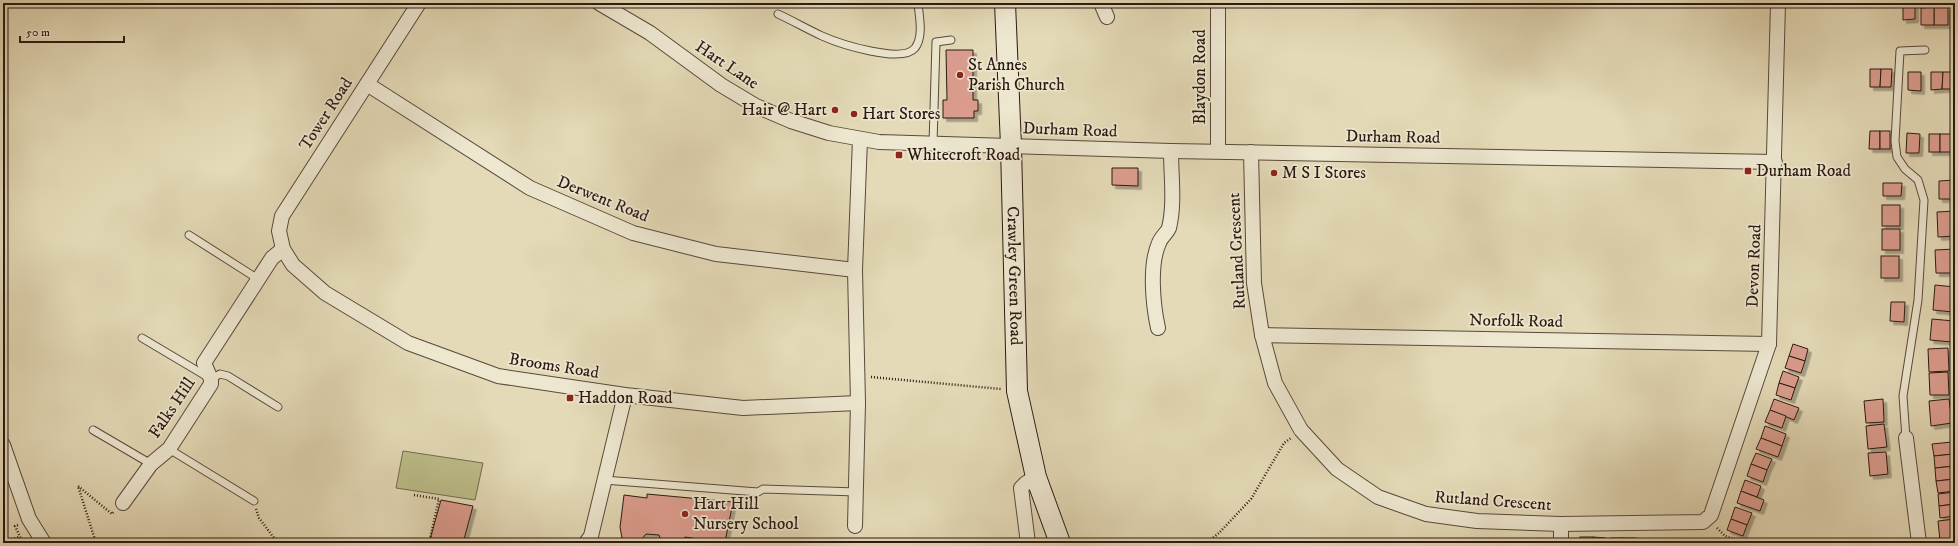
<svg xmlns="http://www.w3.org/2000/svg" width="1958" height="546" viewBox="0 0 1958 546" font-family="'IM FELL DW Pica',serif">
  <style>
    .green { fill: #bcbd89; stroke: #746b4e }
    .building { fill: #dc9d8e; stroke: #2b1912; filter: url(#shadow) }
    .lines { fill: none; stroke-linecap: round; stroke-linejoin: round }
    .lane-casing { stroke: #59493b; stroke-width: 9 }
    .street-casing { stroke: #59493b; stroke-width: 16 }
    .secondary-casing { stroke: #2b1912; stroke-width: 22 }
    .path { stroke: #2b1912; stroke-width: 2.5; stroke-dasharray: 1 2; stroke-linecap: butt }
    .lane { stroke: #ede7d0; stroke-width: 7 }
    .street { stroke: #ede7d0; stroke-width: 14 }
    .secondary { stroke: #ede7d0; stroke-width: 20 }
    .poi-dot { fill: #8f2418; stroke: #ede7d0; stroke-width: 1.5 }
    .labels { text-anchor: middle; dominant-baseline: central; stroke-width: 3.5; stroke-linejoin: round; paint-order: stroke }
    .street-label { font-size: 17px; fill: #2b1912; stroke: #ede7d0 }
    .poi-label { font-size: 17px; fill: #2b1912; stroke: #ede7d0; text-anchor: start }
  </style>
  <defs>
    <filter id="shadow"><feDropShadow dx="3.5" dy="3.5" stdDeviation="0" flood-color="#0004"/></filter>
  </defs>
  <rect width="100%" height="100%" fill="#e4dab7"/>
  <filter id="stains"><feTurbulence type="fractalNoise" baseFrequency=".005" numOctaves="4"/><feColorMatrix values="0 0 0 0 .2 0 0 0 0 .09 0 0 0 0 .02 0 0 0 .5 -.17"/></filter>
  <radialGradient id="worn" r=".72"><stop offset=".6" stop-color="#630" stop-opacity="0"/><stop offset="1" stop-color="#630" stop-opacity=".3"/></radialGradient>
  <!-- green -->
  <path class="green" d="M403 451 483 463 475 500 396 488Z"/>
  <!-- building -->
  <g class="building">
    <path d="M1903 3H1915V19L1903 20Z"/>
    <rect x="1934" y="7" width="14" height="18"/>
    <path d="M1934 7V25H1921V8Z"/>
    <rect x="1952" y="7" width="3" height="17"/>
    <path d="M946 50H973V100H978V111H974V118H943V100H947Z"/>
    <path d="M1870 69H1881L1880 87H1870Z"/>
    <path d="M1881 69H1892L1891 87H1880Z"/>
    <path d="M1908 72H1921V91L1908 90Z"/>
    <path d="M1931 72H1943L1942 89 1931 90Z"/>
    <path d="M1943 72H1954V89H1942Z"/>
    <path d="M1870 131H1880V149H1869Z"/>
    <rect x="1880" y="131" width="10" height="18"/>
    <path d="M1907 133 1920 134 1919 153H1906Z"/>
    <rect x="1929" y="134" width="11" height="18"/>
    <rect x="1940" y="134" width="11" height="18"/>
    <rect x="1954" y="134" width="1" height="17"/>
    <path d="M1112 168H1138V186L1112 185Z"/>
    <path d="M1955 180V199H1939V181Z"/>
    <path d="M1883 183H1902L1901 196H1883Z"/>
    <rect x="1882" y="205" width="18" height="21"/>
    <path d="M1955 211V236L1938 237 1937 212Z"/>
    <rect x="1882" y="229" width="18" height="21"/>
    <path d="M1955 249V273H1936L1935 250Z"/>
    <rect x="1881" y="256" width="18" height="22"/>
    <path d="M1935 285 1955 287 1953 312 1933 310Z"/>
    <path d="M1891 302H1905L1904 322 1890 321Z"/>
    <path d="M1932 319 1954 321 1952 342 1930 340Z"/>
    <path d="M1793 344 1808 349 1805 361 1789 356Z"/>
    <path d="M1948 348 1949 371 1929 372 1928 349Z"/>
    <path d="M1789 356 1805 361 1801 373 1785 368Z"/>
    <path d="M1783 371 1799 377 1795 388 1779 383Z"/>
    <path d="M1948 372 1949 395H1930L1929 373Z"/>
    <path d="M1779 383 1795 388 1791 400 1776 395Z"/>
    <path d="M1774 399 1799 408 1794 420 1770 410Z"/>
    <path d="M1883 399 1884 422 1866 423 1864 401Z"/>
    <path d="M1949 399 1952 423 1931 426 1929 401Z"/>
    <path d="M1770 410 1786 416 1782 428 1765 422Z"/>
    <path d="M1884 424 1887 447 1868 449 1866 426Z"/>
    <path d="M1765 426 1786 434 1782 446 1761 438Z"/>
    <path d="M1761 438 1782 446 1778 457 1756 449Z"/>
    <path d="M1952 442 1953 454 1934 456 1932 444Z"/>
    <path d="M1886 452 1888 474 1870 476 1868 453Z"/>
    <path d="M1756 453 1772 459 1767 470 1751 464Z"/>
    <path d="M1953 454 1955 466 1935 468 1934 456Z"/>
    <path d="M1751 464 1767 470 1763 482 1747 476Z"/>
    <path d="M1955 466V479L1936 481 1935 468Z"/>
    <path d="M1955 479V491L1938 493 1936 481Z"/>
    <path d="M1745 480 1761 486 1757 497 1741 491Z"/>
    <path d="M1741 491 1764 500 1760 511 1737 503Z"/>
    <path d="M1955 492V504L1939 506 1938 494Z"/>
    <path d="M647 494 733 502 725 542 699 543 698 539 685 537 682 543H662L659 535 646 534 640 541 630 543 622 538 620 527 624 495 647 498Z"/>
    <path d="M441 500 473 506 463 543H429Z"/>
    <path d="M1955 504V516L1940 518 1939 506Z"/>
    <path d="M1735 507 1752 513 1747 525 1731 519Z"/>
    <path d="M1731 519 1747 525 1743 536 1727 530Z"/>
    <path d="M1955 519V539L1940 541 1938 521Z"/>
    <rect x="1580" y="537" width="13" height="6"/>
    <path d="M1593 537 1606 538V543H1593Z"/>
    <rect x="1611" y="538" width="12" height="5"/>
    <rect x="1623" y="538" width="13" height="5"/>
    <rect x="1640" y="539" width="12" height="4"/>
    <rect x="1652" y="539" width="13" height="4"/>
    <rect x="1669" y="539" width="12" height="4"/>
    <rect x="1681" y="539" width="13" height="4"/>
    <rect x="1698" y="540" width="12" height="3"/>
    <rect x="1710" y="540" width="13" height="3"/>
  </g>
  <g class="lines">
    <!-- lane casing -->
    <g class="lane-casing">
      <g id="lane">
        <path d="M778 14C793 21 807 29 822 36 840 44 902 64 915 48 924 36 919 16 918 3"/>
        <path d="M933 144 936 42 951 40"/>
        <path d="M189 235 258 279"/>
        <path d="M142 338 211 379 220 374 228 376 278 407"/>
        <path d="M93 430 151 464"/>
        <path d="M1906 438 1903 396 1918 300 1924 200 1918 180 1905 169 1897 157 1895 141 1900 51 1925 50"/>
        <path d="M169 449 254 501"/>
        <path d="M604 480 758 492 763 489 857 492"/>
      </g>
    </g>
    <!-- street casing -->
    <g class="street-casing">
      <g id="street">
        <path d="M419 3 282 216 279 231 283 249 293 265 325 293 408 343 498 376 625 395 743 408 858 403"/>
        <path d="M599 3 650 33 721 85 756 106 791 121 829 133 879 142 1171 151 1775 162"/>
        <path d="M1101 3 1107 17"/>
        <path d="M367 84 530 188 633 233 716 254 855 270"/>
        <path d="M1218 151V3"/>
        <path d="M1251 152 1254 283 1262 335 1275 383 1301 430 1337 469 1378 497 1426 514 1477 521 1561 524 1703 522 1711 515 1769 344 1778 3"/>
        <path d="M1158 328C1153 305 1149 265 1159 243 1161 237 1167 233 1169 228 1175 204 1171 175 1171 151"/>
        <path d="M1262 335 1769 344"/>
        <path d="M1906 438 1919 543"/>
        <path d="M3 445 29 519 44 543"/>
        <path d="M123 503 151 464 169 449 211 384V379L204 363 272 258 283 249"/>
        <path d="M855 526 858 403 855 270 860 139"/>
        <path d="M586 543 591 536 625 395"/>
        <path d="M1028 543 1021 488 1026 483 1036 477"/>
        <path d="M1561 543V524"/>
      </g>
    </g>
    <!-- secondary casing -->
    <g class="secondary-casing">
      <g id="secondary">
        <path id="s1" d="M1005 3 1011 146 1017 391 1036 477 1060 543"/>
      </g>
    </g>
    <!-- path -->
    <g class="path">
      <path d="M871 377 1001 389"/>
      <path d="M414 495 439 499 429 543"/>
      <path d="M256 509 259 518 274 538 286 543"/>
      <path d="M18 525 15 526 23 543"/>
      <path d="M1717 528 1725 536 1748 543"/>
      <path d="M3 542 19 537"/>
      <path d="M96 543 78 486 112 514 114 511"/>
      <path d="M1206 543 1219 533 1251 499 1284 443 1291 438"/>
    </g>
    <!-- lane -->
    <use href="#lane" class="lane"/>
    <!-- street -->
    <use href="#street" class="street"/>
    <!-- secondary -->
    <use href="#secondary" class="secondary"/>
  </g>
  <!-- markers -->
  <g class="poi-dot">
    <circle cx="960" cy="75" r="4"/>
    <circle cx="835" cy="110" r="4"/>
    <circle cx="854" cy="114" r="4"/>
    <rect x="895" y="151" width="8" height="8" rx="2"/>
    <rect x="1744" y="167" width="8" height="8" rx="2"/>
    <circle cx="1274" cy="173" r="4"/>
    <rect x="566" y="394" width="8" height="8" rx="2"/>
    <circle cx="685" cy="514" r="4"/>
  </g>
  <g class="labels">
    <!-- street labels -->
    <g class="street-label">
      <text transform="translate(727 65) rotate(34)">Hart Lane</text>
      <text transform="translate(1200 77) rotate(-90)">Blaydon Road</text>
      <text transform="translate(326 114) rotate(-57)">Tower Road</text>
      <text transform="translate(1070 130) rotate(2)">Durham Road</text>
      <text transform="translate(1393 137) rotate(1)">Durham Road</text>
      <text transform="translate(603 199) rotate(22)">Derwent Road</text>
      <text transform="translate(1237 251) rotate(-93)">Rutland Crescent</text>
      <text transform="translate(1754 266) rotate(-88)">Devon Road</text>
      <text stroke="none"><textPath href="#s1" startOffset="273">Crawley Green Road</textPath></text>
      <text transform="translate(1516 321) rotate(1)">Norfolk Road</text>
      <text transform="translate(554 366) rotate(9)">Brooms Road</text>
      <text transform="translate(172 408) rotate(-56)">Falks Hill</text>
      <text transform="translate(1493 501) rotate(4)">Rutland Crescent</text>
    </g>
    <!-- poi labels -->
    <g class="poi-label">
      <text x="968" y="65">St Annes<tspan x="968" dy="20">Parish Church</tspan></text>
      <text x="827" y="110" text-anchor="end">Hair @ Hart</text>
      <text x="862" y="114">Hart Stores</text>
      <text x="907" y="155">Whitecroft Road</text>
      <text x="1756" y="171">Durham Road</text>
      <text x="1282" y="173">M S I Stores</text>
      <text x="578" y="398">Haddon Road</text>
      <text x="693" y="504">Hart Hill<tspan x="693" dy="20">Nursery School</tspan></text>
    </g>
  </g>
  <!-- margin -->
  <rect width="1958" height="546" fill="none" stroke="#e4dab7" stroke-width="16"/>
  <rect x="4" y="4" width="1950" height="538" fill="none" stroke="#2b1912" stroke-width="2"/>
  <rect x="8" y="8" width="1942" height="530" fill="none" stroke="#2b1912"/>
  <!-- scale -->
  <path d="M20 36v6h104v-6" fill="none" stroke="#2b1912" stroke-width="2"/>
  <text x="26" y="36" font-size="12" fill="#2b1912" stroke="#ede7d0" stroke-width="3" paint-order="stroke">50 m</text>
  <rect width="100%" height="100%" filter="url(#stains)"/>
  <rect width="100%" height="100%" fill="url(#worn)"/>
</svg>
